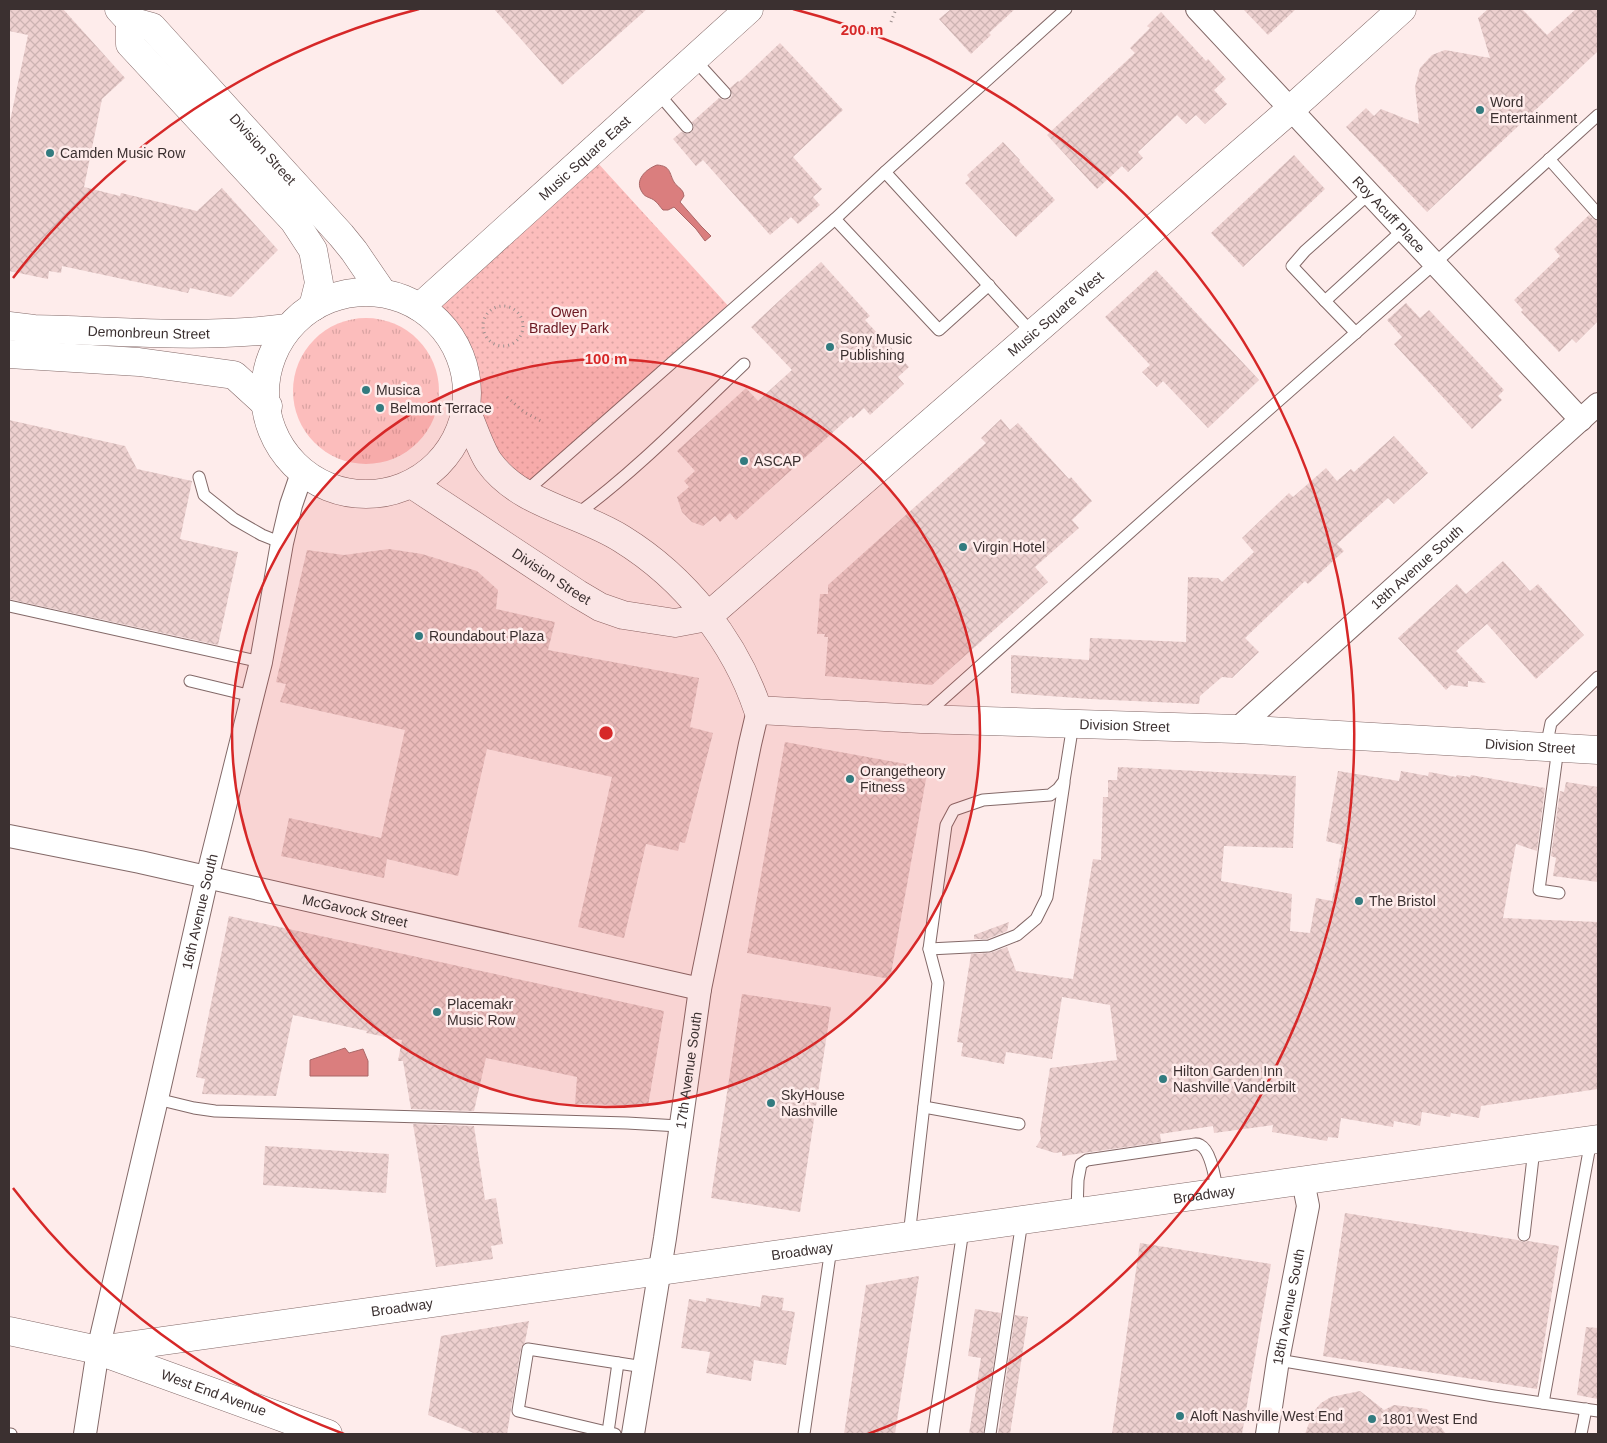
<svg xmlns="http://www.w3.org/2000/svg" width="1607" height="1443" viewBox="0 0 1607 1443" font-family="Arial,sans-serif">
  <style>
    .grass { fill: url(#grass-tufts) }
    .park { fill: url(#park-dots) }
    .water { fill: #da7e7e; stroke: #aa6767 }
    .building { fill: url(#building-cross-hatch) }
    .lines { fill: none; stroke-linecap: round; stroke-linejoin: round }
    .lane-casing { stroke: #836968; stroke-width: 13 }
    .street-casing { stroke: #836968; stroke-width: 24 }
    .secondary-casing { stroke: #836968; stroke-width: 29 }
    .primary-casing { stroke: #836968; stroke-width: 29 }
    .path { stroke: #9e908f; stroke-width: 3; stroke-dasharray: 1 4; stroke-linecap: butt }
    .lane { stroke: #fff; stroke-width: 11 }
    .street { stroke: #fff; stroke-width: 22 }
    .secondary { stroke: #fff; stroke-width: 28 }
    .primary { stroke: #fff; stroke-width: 28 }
    .ring { fill: none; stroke: #d62828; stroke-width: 2.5 }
    .poi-dot { fill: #327b7f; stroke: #feeceb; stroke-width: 2 }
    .labels { text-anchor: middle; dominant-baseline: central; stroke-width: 5; stroke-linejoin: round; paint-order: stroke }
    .poi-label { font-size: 14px; fill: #3b3030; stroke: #feeceb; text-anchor: start }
    .street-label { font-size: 14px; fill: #3b3030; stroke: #feeceb }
    .park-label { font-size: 14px; fill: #6a1720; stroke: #feeceb }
    .centre { fill: #d62828; stroke: #feeceb; stroke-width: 2.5 }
    .ring-label { font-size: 15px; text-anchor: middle; font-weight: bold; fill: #d62828; stroke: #feeceb; stroke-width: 5; stroke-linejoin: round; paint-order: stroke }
  </style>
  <defs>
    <pattern id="grass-tufts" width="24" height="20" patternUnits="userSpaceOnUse" patternTransform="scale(1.25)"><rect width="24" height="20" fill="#fcbdbc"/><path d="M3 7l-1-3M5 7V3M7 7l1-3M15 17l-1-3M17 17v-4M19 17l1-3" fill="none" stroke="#d9a3a2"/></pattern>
    <pattern id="park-dots" width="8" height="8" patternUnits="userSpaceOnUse" patternTransform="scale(1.25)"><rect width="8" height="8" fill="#fcbdbc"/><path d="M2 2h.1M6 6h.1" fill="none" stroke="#d9a3a2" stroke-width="1.8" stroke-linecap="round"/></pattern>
    <pattern id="building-cross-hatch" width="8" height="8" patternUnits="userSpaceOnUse" patternTransform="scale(1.25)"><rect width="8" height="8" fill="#edd0cf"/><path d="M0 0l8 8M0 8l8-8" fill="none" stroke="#ccb3b2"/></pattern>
  </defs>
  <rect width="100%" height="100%" fill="#feeceb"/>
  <!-- grass -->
  <circle class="grass" cx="366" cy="391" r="73"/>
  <!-- park -->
  <path class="park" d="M596 161 732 310 532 486 495 449 474 407V381L464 351 441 304Z"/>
  <!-- water -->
  <g class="water">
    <path d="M657 165C671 166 669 173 674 182 676 186 681 188 683 192L684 196 680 202 701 226 711 236 705 241 696 229 674 207 668 210H663C660 207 658 203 655 201 651 197 645 198 642 192 634 180 646 169 657 165Z"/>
    <path d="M345 1048 349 1053 363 1049 368 1061V1076H310V1060Z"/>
  </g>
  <!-- building -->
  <g class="building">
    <path d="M9 9H63L125 78 102 99 84 187 120 196 121 193 197 211 222 188 278 250 231 297 190 288 188 293 62 266 61 273 49 271 48 279 9 271V126L28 35 9 31Z"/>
    <path d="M494 9H647L562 85Z"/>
    <path d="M951 9H1015L989 33 991 35 971 54 939 19Z"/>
    <path d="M1243 9H1296L1268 35Z"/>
    <path d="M1488 9H1522L1547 35 1576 9H1598V51L1427 212 1346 127 1366 108 1374 116 1381 109 1419 124 1415 87 1420 68 1432 55 1445 50 1490 58 1478 18Z"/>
    <path d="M1161 12 1206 61 1208 59 1226 79 1214 90 1227 104 1205 124 1196 115 1186 124 1177 115 1138 152 1143 158 1128 172 1122 166 1097 189 1047 135 1135 53 1130 48 1150 28 1147 26Z"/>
    <path d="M780 43 843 110 793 157 822 189 813 197 820 205 798 224 791 217 770 235 703 160 696 166 673 139 681 132 688 134 692 132 694 126 692 122 719 98 723 100 730 99 732 95 730 88 738 81 739 82Z"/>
    <path d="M1003 142 1020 160 1019 161 1055 200 1016 237 965 183 970 179 967 175Z"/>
    <path d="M1294 155 1325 189 1243 267 1211 233Z"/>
    <path d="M1589 215 1593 219 1598 221V321L1576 343 1572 339 1559 352 1521 312 1523 310 1514 300 1560 256 1554 249Z"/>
    <path d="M821 262 870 316 865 320 909 367 898 377 904 384 870 415 864 408 853 418 851 416 736 520 730 513 720 522 715 516 703 526 692 522 682 512 677 497 689 487 684 481 695 471 677 451 746 388 758 401 792 370 751 327Z"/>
    <path d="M1156 270 1259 380 1208 428 1163 381 1157 387 1142 372 1150 365 1105 317Z"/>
    <path d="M1406 303 1420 318 1429 310 1504 390 1498 396 1502 400 1472 429 1394 344 1402 337 1387 320Z"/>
    <path d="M1001 419 1010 430 1018 423 1069 479 1071 477 1092 501 1072 520 1079 528 1035 567 1048 582 932 685 825 676 828 637H824L825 634H817L820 594H828V585L986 443 981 438Z"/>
    <path d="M9 420 125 446 137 469 192 481 180 539 238 552 218 645 9 599Z"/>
    <path d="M1394 436 1428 473 1394 504 1388 498 1337 544 1344 551 1308 584 1305 581 1245 638 1259 652 1232 678 1222 677 1200 696 1199 704 1090 699 1011 693V655L1089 660 1090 638 1186 642 1188 577 1218 578 1222 582 1254 552 1242 538 1289 493 1293 497 1326 468 1337 481 1351 469 1354 472Z"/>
    <path d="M389 549 422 554 477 571 498 590 496 609 555 622 548 650 699 678 690 727 713 733 685 843 680 842 678 851 646 844 624 938 578 927 612 777 487 749 458 876 387 859 384 878 281 856 289 818 381 838 405 730 280 702 286 684 276 682 307 550 344 555Z"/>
    <path d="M1503 561 1530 591 1538 584 1584 635 1536 679 1487 624 1456 651 1486 683 1468 681V687L1451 685 1446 690 1398 638 1457 584 1466 594Z"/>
    <path d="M785 742 928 768 890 979 747 953Z"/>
    <path d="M1118 767 1296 776 1293 848 1224 846 1221 881 1292 894 1290 931 1310 933 1316 898 1332 901 1342 845 1326 841 1338 771 1399 781 1401 771 1428 776 1429 772 1456 777 1457 775 1470 777 1471 775 1545 788 1537 851 1516 844 1503 918 1598 922V1089L1481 1106 1479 1118 1451 1113 1450 1117 1422 1112 1420 1126 1394 1121 1393 1127 1341 1118 1338 1138 1328 1137 1327 1141 1272 1132 1273 1125 1214 1133 1213 1126 1160 1134 1161 1142 1062 1156V1152L1055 1153 1036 1147 1041 1139 1040 1132 1050 1068 1117 1060 1110 1005 1062 997 1052 1059 1006 1052 1004 1064 961 1056 963 1043 957 1042 971 954 990 953 1007 947 1016 971 1073 979 1093 859 1101 860 1103 797H1108V780H1117Z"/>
    <path d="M1566 782 1598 787V882L1553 876 1556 858 1551 856 1560 791 1564 792Z"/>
    <path d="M229 916 664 1011 648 1106 575 1104 577 1077 486 1058 474 1111 411 1109 403 1061H398L402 1040 366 1033 367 1031 293 1015 276 1096 202 1094 205 1079 196 1077Z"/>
    <path d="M1009 922 1007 931 987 939H974V935Z"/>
    <path d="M742 994 831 1007 800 1212 711 1198Z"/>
    <path d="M413 1124 474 1126 485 1200 496 1198 503 1244 491 1246 493 1259 436 1267Z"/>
    <path d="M265 1146 389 1154 386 1193 263 1185Z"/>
    <path d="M1345 1213 1518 1240 1523 1242 1528 1241 1559 1246 1537 1389 1323 1356Z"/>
    <path d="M1140 1243 1271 1264 1242 1434H1112Z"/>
    <path d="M919 1276 895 1434H844L866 1285Z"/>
    <path d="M762 1295 784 1298 782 1310 795 1312 786 1365 754 1360 751 1381 706 1373 710 1352 681 1348 689 1299 706 1302V1298L760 1307Z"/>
    <path d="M975 1309 1001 1313 983 1434H969L981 1358 968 1356Z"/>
    <path d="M1015 1315 1028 1317 1010 1434H998Z"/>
    <path d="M529 1321 525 1342 521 1348 507 1434H476L428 1415 441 1336Z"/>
    <path d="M1586 1327 1598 1328V1399L1577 1395Z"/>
    <path d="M1360 1391 1384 1410 1394 1405 1427 1409 1446 1434H1305L1313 1412 1321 1403 1331 1397Z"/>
  </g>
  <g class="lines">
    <!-- lane casing -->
    <g class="lane-casing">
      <g id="lane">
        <path d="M694 59 725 93"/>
        <path d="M657 92 687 127"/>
        <path d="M1549 159 1598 214"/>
        <path d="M885 172 1033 334"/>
        <path d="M1370 193 1305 251 1292 266 1325 301 1404 229"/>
        <path d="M835 219 939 330 989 285"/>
        <path d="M1325 301 1356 333"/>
        <path d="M199 477 204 495 234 519 262 535 282 543"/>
        <path d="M524 493 835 219 885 172 1066 9"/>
        <path d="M576 515C637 470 689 416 744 364"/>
        <path d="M9 606 261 662"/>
        <path d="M190 681 252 696"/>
        <path d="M924 716 1182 486 1435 263 1598 115"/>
        <path d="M1546 747 1551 723 1598 677"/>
        <path d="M1558 748 1539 890 1559 893"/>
        <path d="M929 949 989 946 1017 935 1036 919 1047 897 1064 783"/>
        <path d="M157 1099 194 1108 215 1111 627 1123 679 1126"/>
        <path d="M924 1107 1019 1124"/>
        <path d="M1077 1212 1078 1180 1081 1164 1087 1160 1189 1145C1193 1144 1197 1143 1200 1145 1212 1151 1215 1181 1218 1193"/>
        <path d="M1524 1235 1534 1149"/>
        <path d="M909 1236 938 983 929 949 946 825 954 810 983 800 1050 795 1058 789 1064 781 1073 724"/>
        <path d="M1278 1360 1494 1396 1598 1411"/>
        <path d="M1543 1403 1591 1140"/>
        <path d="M608 1432 618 1363"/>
        <path d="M9 1434H11"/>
        <path d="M615 1434 518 1411 528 1349 644 1367"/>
        <path d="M804 1434 831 1248"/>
        <path d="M933 1434 963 1230"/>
        <path d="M990 1434 1022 1221"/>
        <path d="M1581 1434 1586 1409"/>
      </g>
    </g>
    <!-- street casing -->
    <g class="street-casing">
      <g id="street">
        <path id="s1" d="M1197 9 1581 420"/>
        <path id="s2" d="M1237 729 1598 404"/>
        <path id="s3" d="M9 836 140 862 700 989"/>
        <path id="s4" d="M85 1434 98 1350 157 1099 207 878 261 662 282 543 291 505 302 473"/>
        <path id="s5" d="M633 1434 665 1238 700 989 750 744 758 710"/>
        <path id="s6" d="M1267 1434 1278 1360 1308 1206 1303 1181"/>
      </g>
    </g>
    <!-- secondary casing -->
    <g class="secondary-casing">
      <g id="secondary">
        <path id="s7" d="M119 9 130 21 152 27 341 235 354 251 382 292"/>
        <path d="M130 21V44L294 221 313 250 319 283 313 307"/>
        <circle cx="366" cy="393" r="101"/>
        <path id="s8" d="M420 307 749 9"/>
        <path id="s9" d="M9 326 34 329C118 331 204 339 288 328"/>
        <path d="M9 354 139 362 234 375 268 406"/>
        <path id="s10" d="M466 410C472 424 481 451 489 462 520 505 580 512 622 539 685 578 735 641 758 710L921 719 1237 729 1598 750"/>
        <path id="s11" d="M413 485 578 594 600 607 623 615 675 623 707 617"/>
        <path id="s12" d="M707 617 1291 109 1402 9"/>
      </g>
    </g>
    <!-- primary casing -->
    <g class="primary-casing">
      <g id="primary">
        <path id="s13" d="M9 1331 98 1350 1598 1139"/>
        <path id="s14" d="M102 1352 328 1434"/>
      </g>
    </g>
    <!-- path -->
    <g class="path">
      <path d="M891 22 896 9"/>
      <circle cx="503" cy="326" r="20"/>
      <path d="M507 397 524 412 541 421"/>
    </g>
    <!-- lane -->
    <use href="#lane" class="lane"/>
    <!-- street -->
    <use href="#street" class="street"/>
    <!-- secondary -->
    <use href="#secondary" class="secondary"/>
    <!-- primary -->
    <use href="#primary" class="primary"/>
  </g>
  <!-- distance rings -->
  <circle cx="606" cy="733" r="374" fill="#d62828" fill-opacity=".12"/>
  <g class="ring">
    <circle cx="606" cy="733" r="374"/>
    <path d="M344 1434A748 748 0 0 1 13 1188M13 278A748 748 0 0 1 419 9M793 9A748 748 0 0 1 868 1434"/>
  </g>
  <!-- markers -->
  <g class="poi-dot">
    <circle cx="1480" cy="110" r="5"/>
    <circle cx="50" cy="153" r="5"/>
    <circle cx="830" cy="347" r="5"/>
    <circle cx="366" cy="390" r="5"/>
    <circle cx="380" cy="408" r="5"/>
    <circle cx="744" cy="461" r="5"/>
    <circle cx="963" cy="547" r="5"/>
    <circle cx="419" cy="636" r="5"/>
    <circle cx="850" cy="779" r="5"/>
    <circle cx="1359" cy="901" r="5"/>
    <circle cx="437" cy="1012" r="5"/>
    <circle cx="1163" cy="1079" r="5"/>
    <circle cx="771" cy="1103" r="5"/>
    <circle cx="1180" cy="1416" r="5"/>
    <circle cx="1372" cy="1419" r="5"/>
  </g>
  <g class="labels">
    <!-- poi labels -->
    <g class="poi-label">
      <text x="1490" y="102">Word<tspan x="1490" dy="16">Entertainment</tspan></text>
      <text x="60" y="153">Camden Music Row</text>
      <text x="840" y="339">Sony Music<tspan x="840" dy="16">Publishing</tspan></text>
      <text x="376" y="390">Musica</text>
      <text x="390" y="408">Belmont Terrace</text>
      <text x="754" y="461">ASCAP</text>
      <text x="973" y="547">Virgin Hotel</text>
      <text x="429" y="636">Roundabout Plaza</text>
      <text x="860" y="771">Orangetheory<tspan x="860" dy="16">Fitness</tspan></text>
      <text x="1369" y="901">The Bristol</text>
      <text x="447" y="1004">Placemakr<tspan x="447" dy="16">Music Row</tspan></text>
      <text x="1173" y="1071">Hilton Garden Inn<tspan x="1173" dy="16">Nashville Vanderbilt</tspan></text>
      <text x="781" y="1095">SkyHouse<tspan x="781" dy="16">Nashville</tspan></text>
      <text x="1190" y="1416">Aloft Nashville West End</text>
      <text x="1382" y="1419">1801 West End</text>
    </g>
    <!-- street labels -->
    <g class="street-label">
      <text stroke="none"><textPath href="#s7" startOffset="204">Division Street</textPath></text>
      <text stroke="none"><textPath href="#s8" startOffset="222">Music Square East</textPath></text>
      <text stroke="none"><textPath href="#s1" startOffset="281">Roy Acuff Place</textPath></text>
      <text stroke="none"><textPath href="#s12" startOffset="462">Music Square West</textPath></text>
      <text stroke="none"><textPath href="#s9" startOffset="140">Demonbreun Street</textPath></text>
      <text stroke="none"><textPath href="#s2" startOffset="242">18th Avenue South</textPath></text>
      <text stroke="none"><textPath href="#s11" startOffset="166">Division Street</textPath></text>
      <text stroke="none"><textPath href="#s10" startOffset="802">Division Street</textPath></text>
      <text stroke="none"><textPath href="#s10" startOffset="1208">Division Street</textPath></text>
      <text stroke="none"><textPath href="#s4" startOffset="535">16th Avenue South</textPath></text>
      <text stroke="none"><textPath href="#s3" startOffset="354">McGavock Street</textPath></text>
      <text stroke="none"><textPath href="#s5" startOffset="368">17th Avenue South</textPath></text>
      <text stroke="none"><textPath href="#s13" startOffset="1208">Broadway</textPath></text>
      <text stroke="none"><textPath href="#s13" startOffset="802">Broadway</textPath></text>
      <text stroke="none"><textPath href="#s6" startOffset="129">18th Avenue South</textPath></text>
      <text stroke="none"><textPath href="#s13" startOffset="398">Broadway</textPath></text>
      <text stroke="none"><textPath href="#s14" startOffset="119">West End Avenue</textPath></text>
    </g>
    <!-- park labels -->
    <g class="park-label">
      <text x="569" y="312">Owen<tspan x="569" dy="16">Bradley Park</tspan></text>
    </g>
  </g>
  <circle cx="606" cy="733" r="8" class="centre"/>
  <g class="ring-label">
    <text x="862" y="35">200 m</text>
    <text x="606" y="364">100 m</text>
  </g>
  <!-- border -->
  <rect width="1607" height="1443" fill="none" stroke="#3b3030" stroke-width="20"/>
</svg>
